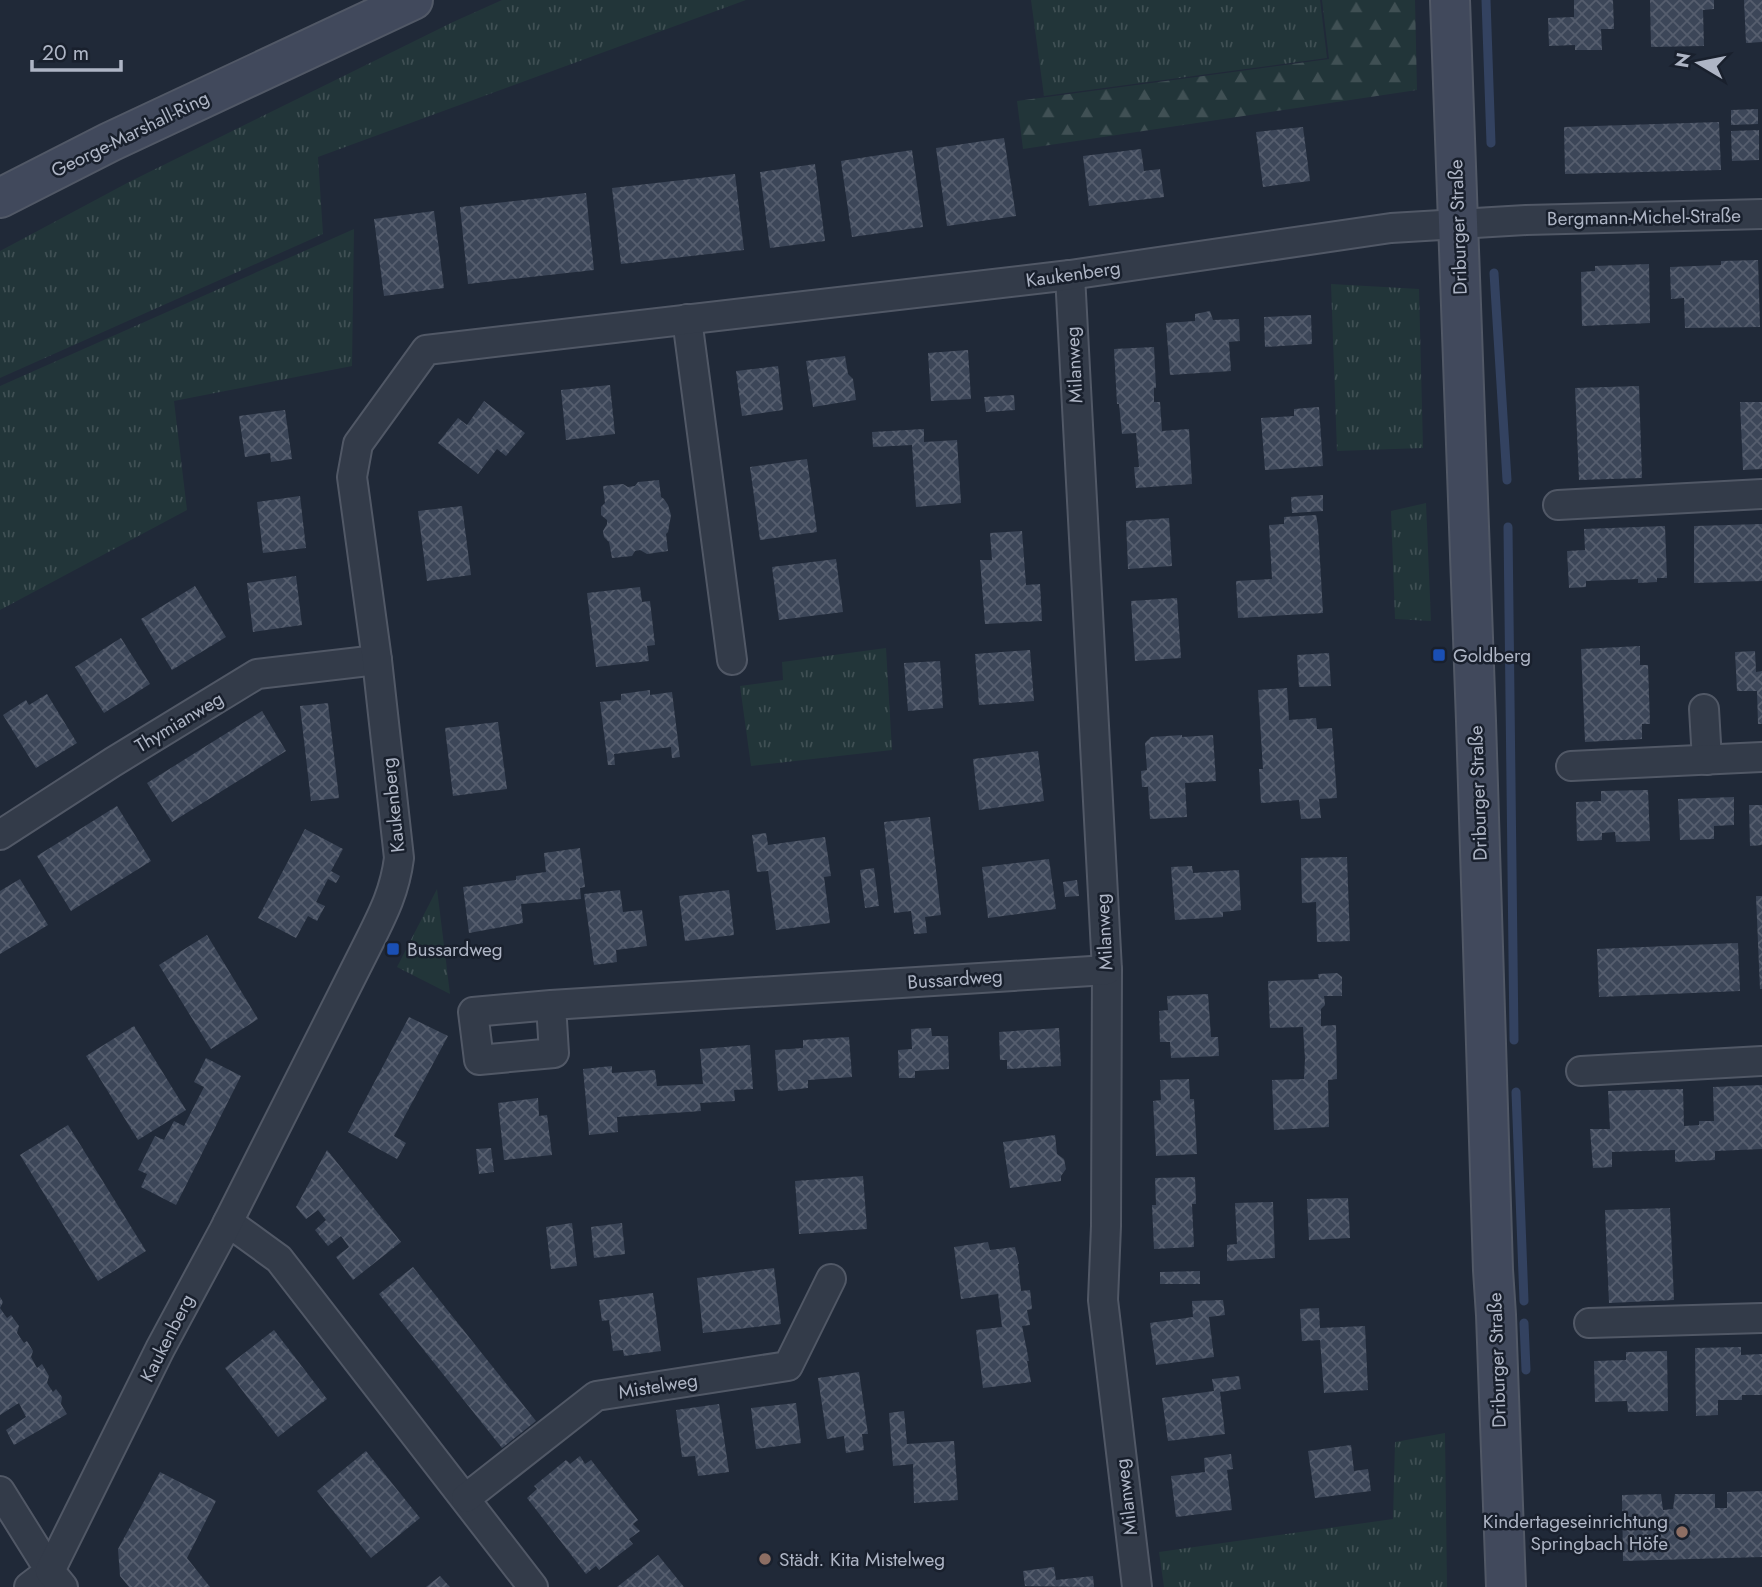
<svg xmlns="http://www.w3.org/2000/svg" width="1762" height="1587" viewBox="0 0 1762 1587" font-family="Jost,sans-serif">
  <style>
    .grass { fill: url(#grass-tufts) }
    .forest { fill: url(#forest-firs) }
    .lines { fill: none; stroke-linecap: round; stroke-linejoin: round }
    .stream { stroke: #334260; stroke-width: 9 }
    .building { fill: url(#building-cross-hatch) }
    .street-casing { stroke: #515866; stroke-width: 32 }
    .secondary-casing { stroke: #515866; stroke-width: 42 }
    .street { stroke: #333b49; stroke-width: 28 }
    .secondary { stroke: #41495c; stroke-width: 38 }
    .transit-dot { fill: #1a4fb4; stroke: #19202d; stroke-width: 2.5 }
    .education-dot { fill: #8d6e63; stroke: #19202d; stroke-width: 2.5 }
    .labels { text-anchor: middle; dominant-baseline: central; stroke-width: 5; stroke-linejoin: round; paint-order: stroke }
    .street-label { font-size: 19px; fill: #aeb5c5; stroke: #19202d }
    .poi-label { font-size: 19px; fill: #aeb5c5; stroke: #19202d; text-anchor: start }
  </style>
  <defs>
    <pattern id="grass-tufts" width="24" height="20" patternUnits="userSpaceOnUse" patternTransform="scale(1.75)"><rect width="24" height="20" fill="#223539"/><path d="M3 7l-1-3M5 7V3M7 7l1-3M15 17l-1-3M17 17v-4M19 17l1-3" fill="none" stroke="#405054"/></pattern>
    <pattern id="forest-firs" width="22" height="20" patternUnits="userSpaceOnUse" patternTransform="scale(1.75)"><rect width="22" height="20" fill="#223539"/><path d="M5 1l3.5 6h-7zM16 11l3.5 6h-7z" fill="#405054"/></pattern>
    <pattern id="building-cross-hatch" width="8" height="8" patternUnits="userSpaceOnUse" patternTransform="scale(1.75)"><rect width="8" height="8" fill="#3c4658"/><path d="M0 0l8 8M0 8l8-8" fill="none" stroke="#565e6e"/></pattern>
  </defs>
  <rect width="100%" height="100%" fill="#202938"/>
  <!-- grass -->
  <g class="grass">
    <path d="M502 0H746L318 157 323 234 0 378V251L129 182 453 22Z"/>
    <path d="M1031 0H1320L1327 58 1044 96Z"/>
    <path d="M354 229 352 366 174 401 187 510 0 610V386Z"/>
    <path d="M1331 284 1419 289 1423 448 1337 451Z"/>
    <path d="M1426 503 1431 621 1395 619 1391 511Z"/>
    <path d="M886 648 892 750 751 766 740 686 783 680 782 662Z"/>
    <path d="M437 889 450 994 397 967Z"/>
    <path d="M1445 1433 1447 1587H1164L1159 1552 1393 1519 1395 1442Z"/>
  </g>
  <!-- forest -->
  <path class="forest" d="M1322 0H1415L1417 90 1023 149 1017 101 1329 59Z"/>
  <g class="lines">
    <!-- stream -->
    <g class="stream">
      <path d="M1486 0 1491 143"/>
      <path d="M1494 273 1507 480"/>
      <path d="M1508 527 1514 1040"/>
      <path d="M1516 1092 1524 1301"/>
      <path d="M1524 1323 1526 1370"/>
    </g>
  </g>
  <!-- building -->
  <g class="building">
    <path d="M1574 0H1613L1614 29H1601L1602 50H1575V45L1549 46 1548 18 1574 17Z"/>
    <path d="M1650 0H1714V9L1703 10 1704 46 1651 47Z"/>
    <path d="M1744 0H1762V42L1746 43Z"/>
    <path d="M1758 109V124L1731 125V110Z"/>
    <path d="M1719 122 1721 170 1565 174 1564 127Z"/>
    <path d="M1303 127 1310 181 1263 187 1256 132Z"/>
    <path d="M1759 130V160L1732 161 1731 131Z"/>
    <path d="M1004 138 1016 216 947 226 936 148Z"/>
    <path d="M1141 149 1144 171 1160 169 1164 197 1089 206 1083 156Z"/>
    <path d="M912 150 923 227 852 237 841 161Z"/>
    <path d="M815 164 825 241 770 248 760 172Z"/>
    <path d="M735 174 744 250 621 264 612 188Z"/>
    <path d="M586 193 594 270 468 284 460 207Z"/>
    <path d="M434 211 444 288 384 296 374 219Z"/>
    <path d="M1758 260 1760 327 1685 328 1684 298 1671 299 1670 267 1721 265V261Z"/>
    <path d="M1649 264 1650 323 1582 326 1581 272 1595 271V266Z"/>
    <path d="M1210 311 1213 320 1239 319 1240 341 1229 342 1231 371 1170 375 1166 323 1195 321V314Z"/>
    <path d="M1311 315 1312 344 1265 347 1264 317Z"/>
    <path d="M1154 347 1156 388H1154V402H1160L1162 431 1189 429 1192 484 1136 488 1134 467H1139L1136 433 1122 434 1119 404H1117L1114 349Z"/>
    <path d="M968 350 971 399 931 401 928 353Z"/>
    <path d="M845 356 848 374 853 379 856 400 813 407 806 361Z"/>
    <path d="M778 366 783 410 742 416 736 371Z"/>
    <path d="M610 385 615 434 566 440 561 390Z"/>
    <path d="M1639 386 1642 478 1579 480 1575 388Z"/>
    <path d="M1014 395 1015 410 986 412 984 397Z"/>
    <path d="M484 401 525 433 506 456 497 449 478 474 438 443 458 418 467 425Z"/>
    <path d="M1740 402H1762V469L1743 470Z"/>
    <path d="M1319 407 1323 466 1265 470 1261 418 1294 416V409Z"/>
    <path d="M285 410 292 459 271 462 270 453 245 457 239 416Z"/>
    <path d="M924 429V442L957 440 961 503 916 507 912 445 873 447 872 432Z"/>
    <path d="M807 459 817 532 760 540 750 467Z"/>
    <path d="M659 480 661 497 664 499 668 505 671 515 668 532 666 534 668 551 647 554 640 550 635 551 632 556 612 558 609 542 604 537 603 531 607 524V520L601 515V507L605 503 603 486 623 484 628 487 635 486 638 482Z"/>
    <path d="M1323 495V511L1292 513 1291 497Z"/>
    <path d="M300 496 306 548 263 553 257 502Z"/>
    <path d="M462 506 471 575 427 581 418 511Z"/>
    <path d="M1316 515 1318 526 1323 613 1238 618 1236 581 1272 579 1269 525 1284 524V517Z"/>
    <path d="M1169 518 1172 566 1128 569 1126 521Z"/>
    <path d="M1762 524V581L1694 583V526Z"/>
    <path d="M1665 526 1667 578H1657V582L1638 583V579L1586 581V587L1569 588 1567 551 1585 550 1584 529Z"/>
    <path d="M1022 531 1026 585 1040 584 1042 621 985 624 980 560H992L990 533Z"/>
    <path d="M836 559 843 612 779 620 772 567Z"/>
    <path d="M296 576 302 625 253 632 247 583Z"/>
    <path d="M195 586 226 637 172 670 141 619Z"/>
    <path d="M640 587 642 602 650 601 655 645 647 646 649 661 596 667 587 593Z"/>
    <path d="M1177 598 1181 658 1135 661 1131 601Z"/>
    <path d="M121 638 150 684 104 713 75 667Z"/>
    <path d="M1640 646V665H1648L1650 724H1642V739L1585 742 1581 649Z"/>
    <path d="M1030 650 1034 701 979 705 975 654Z"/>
    <path d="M1755 651 1756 672 1762 671V724H1758L1757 691H1737L1735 652Z"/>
    <path d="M1329 653 1331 686 1299 687 1297 655Z"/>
    <path d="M940 661 943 708 908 711 904 663Z"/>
    <path d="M1287 688 1289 720 1316 718 1317 729 1332 728 1337 798 1319 799 1321 818 1301 819 1299 800 1261 803 1259 769H1263L1258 690Z"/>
    <path d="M650 690V695L672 692 680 757 672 758 671 747 614 754 615 765H608L600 702 621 700V694Z"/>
    <path d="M47 694 77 743 36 768 3 715 26 700 29 705Z"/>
    <path d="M328 703 339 798 311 801 300 706Z"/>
    <path d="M262 711 286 751 172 822 147 783Z"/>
    <path d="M498 722 507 789 453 796 445 728Z"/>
    <path d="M1182 735V737L1213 735 1216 781 1185 783 1187 817 1150 819 1148 787H1142L1141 771 1147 770 1145 743 1151 737Z"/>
    <path d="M1038 751 1044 801 979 810 973 759Z"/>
    <path d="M1648 790 1650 841 1616 842 1615 832 1602 833V840L1577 841 1576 802 1601 801V791Z"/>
    <path d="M1734 797V825L1714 826V839L1680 840 1678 799Z"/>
    <path d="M1749 805H1762V845L1750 846Z"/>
    <path d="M117 806 151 861 71 911 37 856Z"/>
    <path d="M930 817 941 915 925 917 927 933 914 934 911 911 894 913 884 822Z"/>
    <path d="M305 829 343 849 331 871 340 876 336 883 328 879 316 902 325 906 317 921 308 916 296 938 258 918Z"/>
    <path d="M766 833 768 845 825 837 831 876 824 877 830 923 776 930 768 871 757 872 752 835Z"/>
    <path d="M580 848 585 887 580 888 581 899 521 904 523 923 469 933 463 887 516 880V876L546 872 544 853Z"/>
    <path d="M1347 857 1350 941 1317 942 1316 902 1302 903 1301 858Z"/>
    <path d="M1049 859 1056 909 988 918 982 867Z"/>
    <path d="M1192 866 1193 873 1239 870 1241 910 1223 912V917L1175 920 1171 867Z"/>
    <path d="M874 868 879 906 865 908 860 870Z"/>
    <path d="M20 879 48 925 0 954V891Z"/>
    <path d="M1077 880 1079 896 1065 897 1063 882Z"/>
    <path d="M620 890 623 912 642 910 647 946 616 950 617 962 594 965 584 894Z"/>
    <path d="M729 890 734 935 685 941 679 896Z"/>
    <path d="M1756 896H1762V989H1760Z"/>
    <path d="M207 935 258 1019 211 1049 159 965Z"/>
    <path d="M1738 943 1740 991 1599 997 1597 949Z"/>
    <path d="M1337 973 1342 977V996H1324L1325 1005 1321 1009V1026L1336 1025 1337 1079 1328 1080 1329 1127 1274 1130 1272 1080 1304 1079 1305 1059 1303 1027 1270 1028 1268 981 1319 979 1318 974Z"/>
    <path d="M1208 994 1211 1037H1218L1219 1056 1171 1058 1170 1042H1160L1159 1011 1168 1010 1167 996Z"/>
    <path d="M409 1017 448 1036 394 1136 406 1143 397 1159 348 1132Z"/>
    <path d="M134 1026 186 1110 138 1140 86 1056Z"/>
    <path d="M931 1028 932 1036H948L949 1069 915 1071V1078H899L898 1050 912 1049 911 1029Z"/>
    <path d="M1059 1028 1061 1066 1007 1069V1060H1000L999 1032Z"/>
    <path d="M849 1037 852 1077 808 1080V1088L778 1091 775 1050 803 1048V1040Z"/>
    <path d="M750 1045 753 1089 734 1090 735 1101 700 1103 701 1111 617 1117 618 1132 589 1135 583 1069 612 1066V1073L655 1070 657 1086 703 1084 700 1049Z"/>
    <path d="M206 1058 241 1076 176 1205 141 1187 147 1174 138 1170 155 1136 164 1140 174 1121 184 1126 204 1087 194 1082Z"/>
    <path d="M1189 1079 1190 1099H1194L1197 1154 1156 1156 1153 1101 1161 1100 1160 1080Z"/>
    <path d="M1762 1085V1149L1715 1151V1160L1675 1162V1150L1612 1152V1167L1593 1168 1590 1129H1610L1608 1091 1683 1089 1684 1126 1699 1125V1121H1714L1713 1087Z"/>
    <path d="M538 1098 539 1116 547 1115 552 1155 504 1160 498 1103Z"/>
    <path d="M68 1125 146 1251 98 1281 20 1155Z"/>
    <path d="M1055 1135 1057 1154 1064 1159 1066 1169 1061 1176V1181L1010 1188 1003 1142Z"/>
    <path d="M491 1148 494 1172 479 1174 476 1149Z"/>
    <path d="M327 1150 401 1242 353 1280 336 1257 349 1247 341 1236 328 1246 315 1230 326 1220 318 1210 306 1219 296 1207Z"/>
    <path d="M863 1176 867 1229 799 1234 795 1181Z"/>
    <path d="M1195 1177 1196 1204H1192L1194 1247 1154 1249 1152 1205H1156L1155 1178Z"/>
    <path d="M1348 1198 1350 1238 1309 1240 1307 1199Z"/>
    <path d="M1273 1202 1275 1258 1227 1261V1245L1237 1244 1235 1203Z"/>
    <path d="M1670 1208 1674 1300 1609 1303 1605 1210Z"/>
    <path d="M572 1223 577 1266 551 1269 546 1227Z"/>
    <path d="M622 1223 625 1254 594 1258 591 1227Z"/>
    <path d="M988 1242 990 1250 1015 1247 1019 1264H1018L1021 1291 1030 1290 1032 1309 1027 1310 1030 1325 1022 1326 1029 1361H1027L1031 1382 983 1388 976 1330 1002 1327 998 1294 961 1299 954 1247Z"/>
    <path d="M413 1267 536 1421 502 1448 379 1294Z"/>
    <path d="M774 1268 781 1324 703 1333 697 1278Z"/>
    <path d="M1200 1271V1284H1160V1272Z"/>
    <path d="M653 1293 661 1351 624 1356 623 1350 613 1351 609 1320 602 1321 599 1300Z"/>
    <path d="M0 1297 3 1302 0 1308 7 1318 11 1315 19 1326 17 1333 24 1343 27 1341 33 1351 31 1357 37 1368 42 1364 49 1376 47 1383 53 1392 56 1389 62 1397 61 1404 67 1414 14 1445 6 1430 26 1417 19 1403 0 1415Z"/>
    <path d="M1223 1300 1225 1315 1209 1317 1214 1357 1156 1365 1150 1323 1193 1317 1192 1301Z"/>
    <path d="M1319 1308 1320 1328 1365 1326 1368 1390 1324 1393 1320 1340 1302 1341 1300 1309Z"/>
    <path d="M274 1330 327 1399 278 1437 225 1368Z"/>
    <path d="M1741 1347V1355L1762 1354V1395H1742V1400H1718V1415L1696 1416 1695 1348Z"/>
    <path d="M1667 1351 1668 1411 1628 1412 1627 1401 1595 1402 1594 1361 1626 1360V1352Z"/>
    <path d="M859 1372 868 1434H862L864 1450 846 1453 844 1436 827 1439 818 1378Z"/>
    <path d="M1239 1376 1241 1389 1220 1392 1225 1434 1168 1441 1162 1398 1214 1391 1212 1379Z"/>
    <path d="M796 1403 801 1443 756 1449 751 1408Z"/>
    <path d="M719 1404 729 1472 698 1476 695 1456 682 1457 676 1410Z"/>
    <path d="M904 1411 907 1444 954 1441 958 1500 914 1503 913 1464 893 1466 889 1413Z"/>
    <path d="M1351 1445 1354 1471 1368 1469 1371 1491 1315 1498 1308 1451Z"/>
    <path d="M366 1451 420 1518 371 1558 317 1491Z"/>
    <path d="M1231 1454 1233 1469 1227 1470 1232 1510 1176 1517 1171 1476 1205 1472 1204 1458Z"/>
    <path d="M580 1456 585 1464 591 1460 638 1520 633 1524 640 1531 629 1539 633 1544 599 1570 596 1566 586 1574 527 1498 537 1489 534 1486 566 1460 570 1464Z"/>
    <path d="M160 1472 216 1501 187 1558 210 1587H129L120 1576 118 1549Z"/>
    <path d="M1762 1491V1557L1623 1561 1622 1495 1661 1494 1663 1510 1673 1509 1675 1494H1715V1508H1727V1492Z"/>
    <path d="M658 1555 684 1587H617Z"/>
    <path d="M1054 1567 1056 1580 1093 1576 1094 1587 1025 1586 1023 1571Z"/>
    <path d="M440 1576 450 1587H426Z"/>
  </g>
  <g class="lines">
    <!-- street casing -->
    <g class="street-casing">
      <g id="street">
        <path d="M1070 275 1107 970 1106 1226 1103 1300 1137 1587"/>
        <path d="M687 319 732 660"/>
        <path d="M1558 505 1762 494"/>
        <path d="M1704 709 1707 760"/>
        <path d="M1571 766 1762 757"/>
        <path d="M0 835 113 762 257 674 377 660"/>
        <path d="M551 1005 554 1053 479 1060 473 1012 551 1005 1107 970"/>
        <path d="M1581 1071 1762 1061"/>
        <path d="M228 1222 279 1259 533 1587"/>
        <path d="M1589 1323 1762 1318"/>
        <path d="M0 1491 50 1571 29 1587"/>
        <path d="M466 1498 596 1396 788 1366 831 1279"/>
        <path d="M63 1587 50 1571 160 1349 224 1230 370 940C384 912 395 890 399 858L377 660 352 477 358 444 426 350 1070 275 1391 228 1526 220 1762 214"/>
      </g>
    </g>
    <!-- secondary casing -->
    <g class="secondary-casing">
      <g id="secondary">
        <path d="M1450 0 1476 721 1493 1270 1496 1315 1506 1587"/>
        <path d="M0 198 110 142 413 0"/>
      </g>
    </g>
    <!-- street -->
    <use href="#street" class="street"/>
    <!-- secondary -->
    <use href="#secondary" class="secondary"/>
  </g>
  <!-- markers -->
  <g class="transit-dot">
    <rect x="1432" y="648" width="14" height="14" rx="3.5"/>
    <rect x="386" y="942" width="14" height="14" rx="3.5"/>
  </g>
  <g class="education-dot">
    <circle cx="1682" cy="1532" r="7"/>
    <circle cx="765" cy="1559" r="7"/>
  </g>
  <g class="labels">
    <!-- street labels -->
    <g class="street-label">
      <text transform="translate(130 134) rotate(-26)">George-Marshall-Ring</text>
      <text transform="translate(1644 217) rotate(-1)">Bergmann-Michel-Straße</text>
      <text transform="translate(1458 227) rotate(-92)">Driburger Straße</text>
      <text transform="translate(1073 274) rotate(-8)">Kaukenberg</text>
      <text transform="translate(1074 365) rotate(-93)">Milanweg</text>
      <text transform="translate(179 722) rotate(-31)">Thymianweg</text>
      <text transform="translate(1478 793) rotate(-92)">Driburger Straße</text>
      <text transform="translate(393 805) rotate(-96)">Kaukenberg</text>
      <text transform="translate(1104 932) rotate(-93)">Milanweg</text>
      <text transform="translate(955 979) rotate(-4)">Bussardweg</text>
      <text transform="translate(167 1338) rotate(-63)">Kaukenberg</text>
      <text transform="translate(1497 1360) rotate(-92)">Driburger Straße</text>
      <text transform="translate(658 1386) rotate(-9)">Mistelweg</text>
      <text transform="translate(1126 1497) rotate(-97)">Milanweg</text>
    </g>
    <!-- poi labels -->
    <g class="poi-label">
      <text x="1453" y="655">Goldberg</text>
      <text x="407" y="949">Bussardweg</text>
      <text x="1668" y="1521" text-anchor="end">Kindertageseinrichtung<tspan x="1668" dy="22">Springbach Höfe</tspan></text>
      <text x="779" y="1559">Städt. Kita Mistelweg</text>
    </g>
  </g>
  <!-- north arrow -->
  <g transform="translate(1699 63) rotate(280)" stroke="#19202d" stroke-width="5" paint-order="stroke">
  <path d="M0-5L12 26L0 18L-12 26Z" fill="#aeb5c5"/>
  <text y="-10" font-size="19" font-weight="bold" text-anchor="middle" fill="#aeb5c5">N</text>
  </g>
  <!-- scale -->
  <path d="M32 60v10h89v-10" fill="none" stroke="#aeb5c5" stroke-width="3.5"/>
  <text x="42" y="60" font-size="21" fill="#aeb5c5" stroke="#19202d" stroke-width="5" paint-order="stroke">20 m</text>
</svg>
